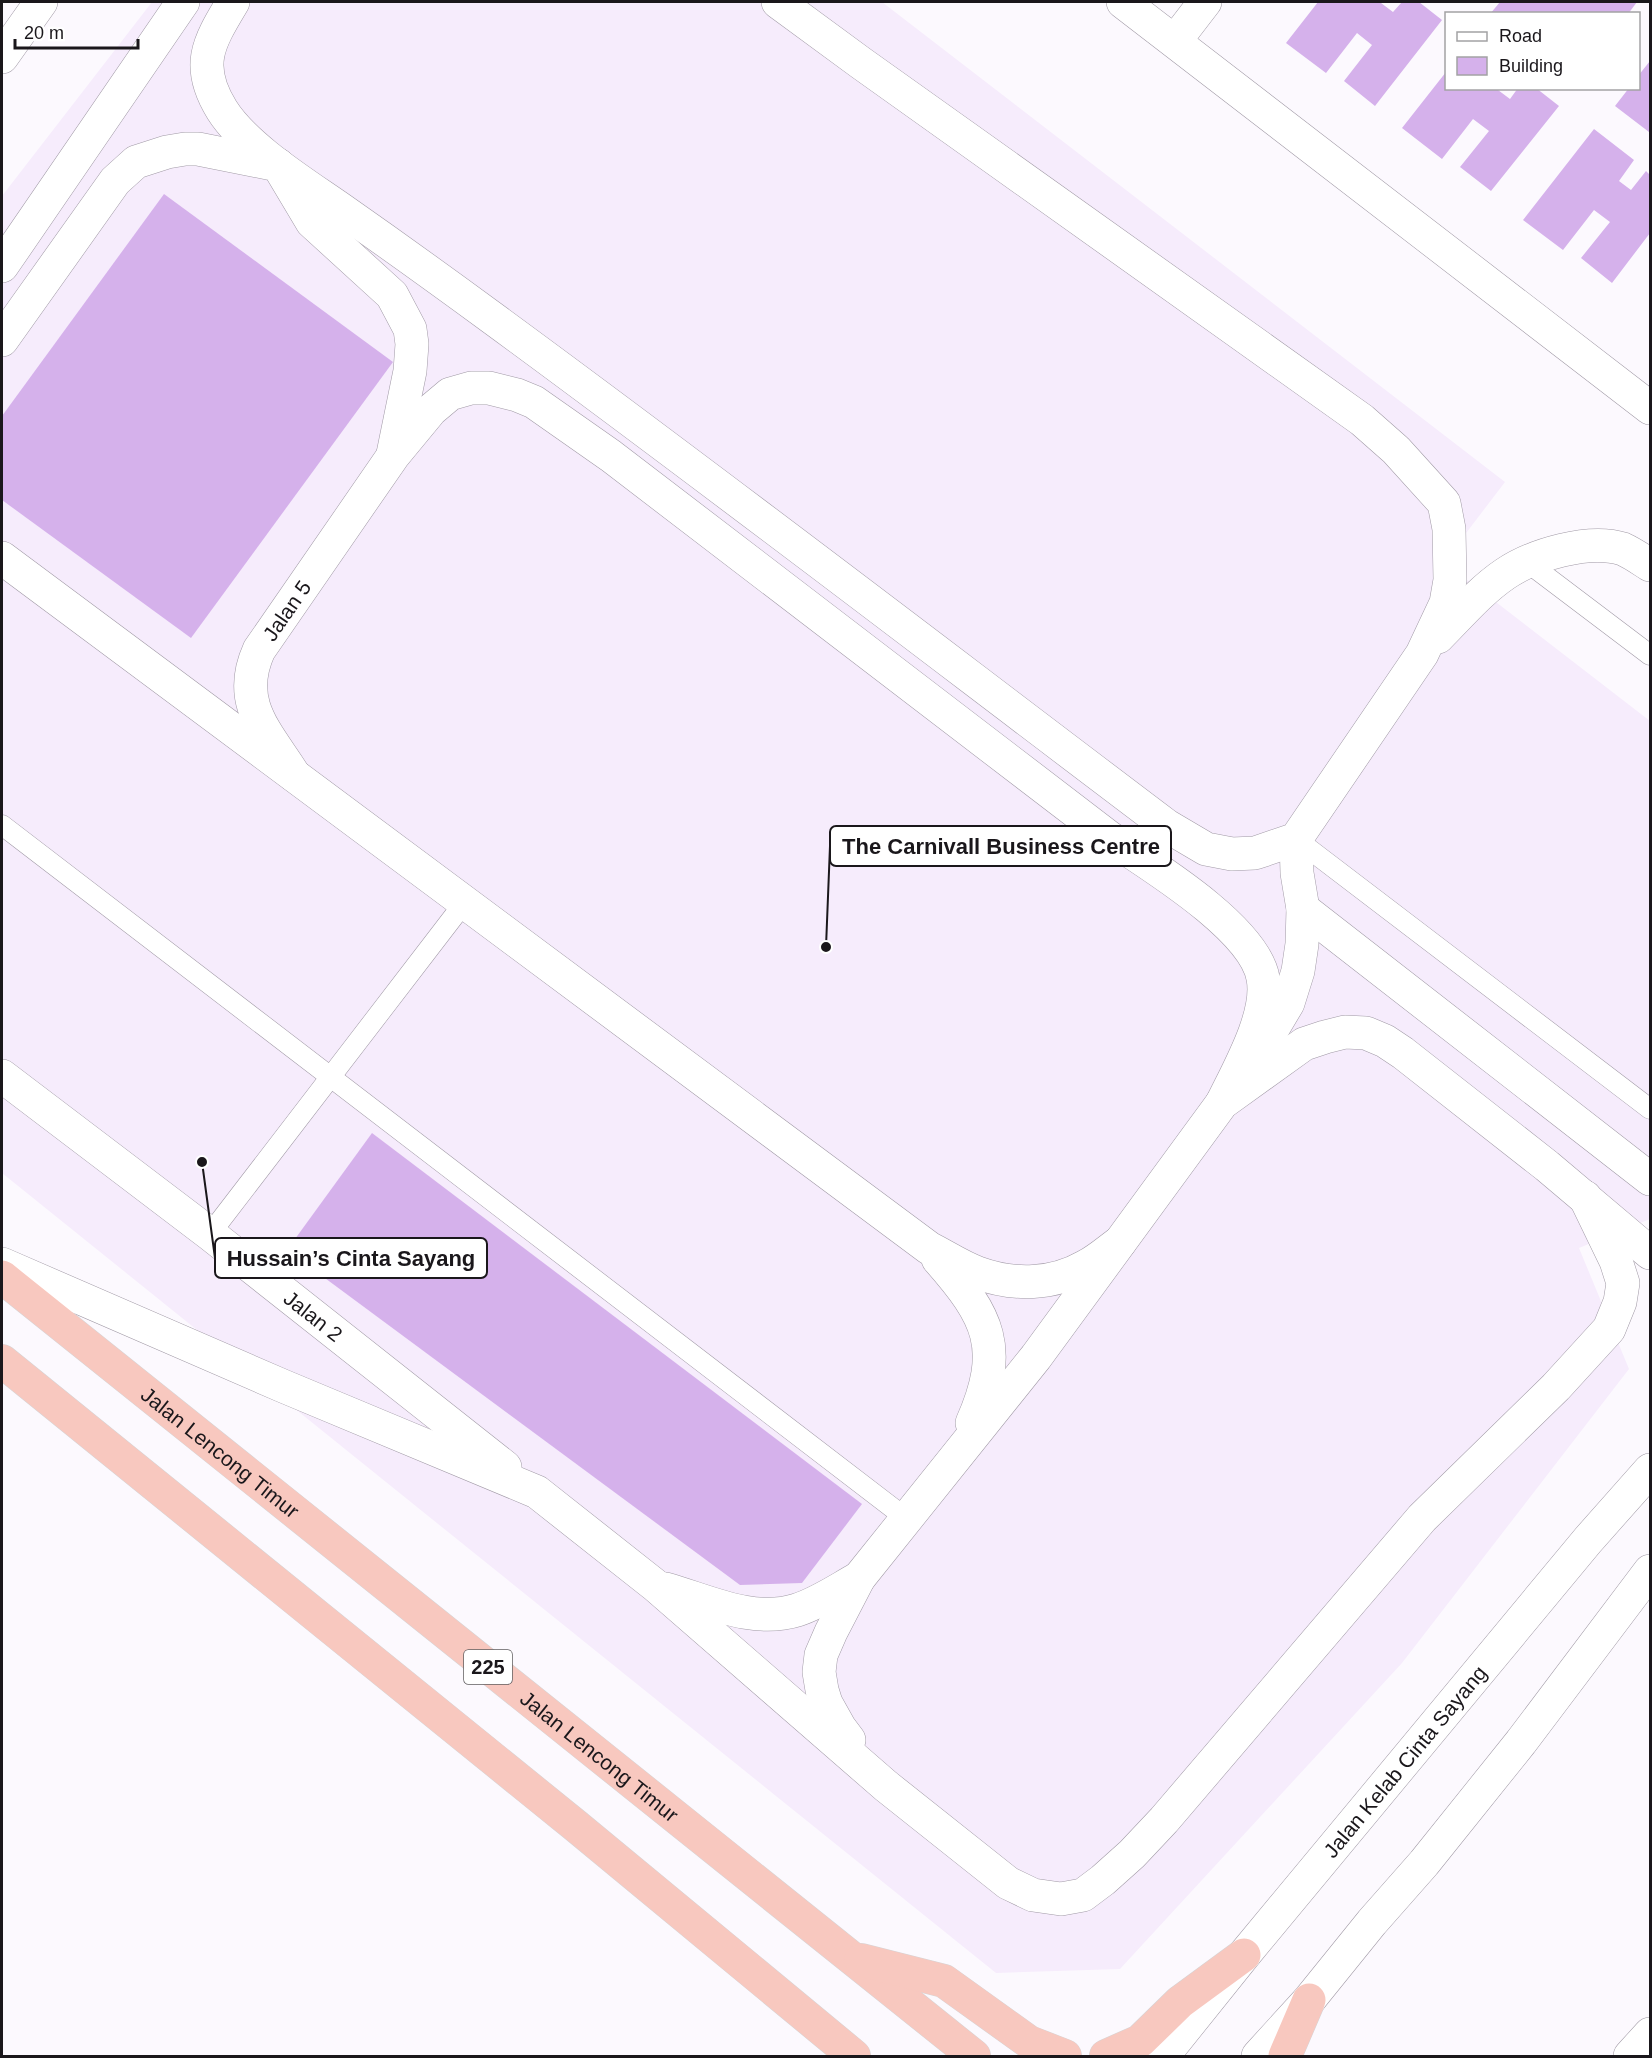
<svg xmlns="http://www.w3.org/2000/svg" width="1652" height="2058" viewBox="0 0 1652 2058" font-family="Arial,sans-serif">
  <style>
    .built { fill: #f6ecfc }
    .building { fill: #d5b1eb }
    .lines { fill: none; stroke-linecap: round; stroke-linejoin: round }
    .lane-casing { stroke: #a19aa6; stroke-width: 21 }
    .street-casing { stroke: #a19aa6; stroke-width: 34 }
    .secondary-casing { stroke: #a19aa6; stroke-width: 34 }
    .highway-casing { stroke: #d6d5d6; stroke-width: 34 }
    .lane { stroke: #fff; stroke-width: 20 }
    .street { stroke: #fff; stroke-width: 33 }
    .secondary { stroke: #fff; stroke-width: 33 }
    .highway { stroke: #f8c8bf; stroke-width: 33 }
    .labels { text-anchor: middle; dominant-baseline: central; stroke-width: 4.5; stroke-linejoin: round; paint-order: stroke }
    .shield { fill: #fff; stroke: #5f5d5f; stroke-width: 1.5 }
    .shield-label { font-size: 20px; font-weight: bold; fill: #1a171b }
    .street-label { font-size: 21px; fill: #1a171b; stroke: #fff }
    .leader { fill: none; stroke: #1a171b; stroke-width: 2 }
    .callout-dot { fill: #1a171b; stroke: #fff; stroke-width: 2 }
    .callout { fill: #fff; stroke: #1a171b; stroke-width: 2 }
    .callout-label { font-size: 22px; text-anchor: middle; font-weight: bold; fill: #1a171b }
  </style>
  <rect width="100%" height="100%" fill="#fcf9fe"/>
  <!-- built -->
  <path class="built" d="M152 2H882L1505 482 1444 562 1650 721V1219L1579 1248 1629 1369 1402 1663 1120 1969 996 1973 2 1173V196Z"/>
  <!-- building -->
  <g class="building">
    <path d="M1318 2H1382L1381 3 1393 12 1402 2H1419L1442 20 1375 106 1344 81 1372 45 1357 33 1326 73 1286 43Z"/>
    <path d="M1500 2H1637L1628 14H1490Z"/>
    <path d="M1650 61V130L1649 132 1615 106 1629 88H1638V76Z"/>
    <path d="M1446 72V88H1499L1498 90 1510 99 1518 88H1536L1559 106 1491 191 1460 167 1489 131 1473 119 1442 159 1402 128Z"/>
    <path d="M1594 129 1634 160 1619 181 1631 190 1646 171 1650 175V233L1612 283 1581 258 1610 222 1594 210 1563 250 1523 220Z"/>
    <path d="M164 194 393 362 191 638 2 500V416Z"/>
    <path d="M372 1133 862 1504 802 1583 740 1585 287 1250Z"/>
  </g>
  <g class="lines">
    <!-- lane casing -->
    <g class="lane-casing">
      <g id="lane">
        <path d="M1527 562 1650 655"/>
        <path d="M2 825 907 1519"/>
        <path d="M1296 839 1650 1109"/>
        <path d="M210 1234 464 903"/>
      </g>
    </g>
    <!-- street casing -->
    <g class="street-casing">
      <g id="street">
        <path d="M233 2C209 42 194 65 222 110 246 148 305 184 342 210 392 245 442 281 491 317 719 484 942 656 1167 826L1206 849 1232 854 1255 853 1296 839 1422 654 1446 603 1450 580 1449 529 1444 503 1396 450 1362 420 861 63 778 2"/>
        <path d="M1123 2 1650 408"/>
        <path d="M1175 41 1205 2"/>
        <path d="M2 266 183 2"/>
        <path d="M2 340 115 181 136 162 167 152 185 149H198L278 165 312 222 392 295 410 329 412 344 410 371 393 454"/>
        <path d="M2 558 929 1248C945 1256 961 1267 978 1273 1014 1286 1053 1285 1086 1266 1098 1260 1109 1250 1120 1242"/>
        <path d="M1438 637C1459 616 1480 591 1505 574 1533 555 1589 538 1623 549 1632 553 1642 560 1650 565"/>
        <path id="s1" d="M294 775C267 732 235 703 259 650L393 456 431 410 450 394 471 388H489L517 395 534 402 611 456 1110 838C1152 866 1254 928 1263 978 1270 1015 1238 1070 1222 1103"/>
        <path d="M1303 909 1650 1179"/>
        <path d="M1263 1045 1288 1003 1298 971 1302 944 1303 909 1297 873 1296 839"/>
        <path id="s2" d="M2 1076 210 1234 505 1467"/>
        <path d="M938 1259C989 1317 1005 1348 972 1423"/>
        <path d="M2 1264 283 1386 537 1492 656 1586 886 1786 1008 1883 1033 1895 1061 1899 1083 1895 1103 1880 1132 1854 1164 1820 1422 1518 1556 1387 1609 1329 1620 1302 1623 1283 1616 1261 1585 1197"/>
        <path d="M666 1589C708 1601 753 1624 797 1610 819 1603 839 1589 859 1578"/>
        <path d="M849 1740 840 1728 826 1703 822 1690 819 1672 821 1655 831 1632 859 1578 1036 1357 1222 1103 1304 1044 1325 1037 1345 1032 1366 1033 1385 1041 1403 1053 1547 1166 1650 1253"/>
        <path d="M1630 2056 1650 2034"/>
      </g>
    </g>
    <!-- secondary casing -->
    <g class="secondary-casing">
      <g id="secondary">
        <path d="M2 57 41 2"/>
        <path id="s3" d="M1163 2056 1244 1955 1588 1540 1650 1470"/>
        <path d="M1258 2056 1309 2000 1372 1922 1424 1863 1521 1742 1650 1571"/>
      </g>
    </g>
    <!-- highway casing -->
    <g class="highway-casing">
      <g id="highway">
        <path id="s4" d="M2 1277 974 2056"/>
        <path d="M2 1361 576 1826 854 2056"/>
        <path d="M861 1960 944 1981 1029 2042 1065 2056"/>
        <path d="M1106 2056 1140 2041 1180 2002 1244 1955"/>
        <path d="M1285 2056 1309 2000"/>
      </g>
    </g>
    <!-- lane -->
    <use href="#lane" class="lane"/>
    <!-- street -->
    <use href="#street" class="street"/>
    <!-- secondary -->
    <use href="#secondary" class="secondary"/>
    <!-- highway -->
    <use href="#highway" class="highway"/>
  </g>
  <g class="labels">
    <!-- shield labels -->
    <rect class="shield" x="464" y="1650" width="48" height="34" rx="4.5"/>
    <g class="shield-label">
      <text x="488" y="1667">225</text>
    </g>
    <!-- street labels -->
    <g class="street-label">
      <text stroke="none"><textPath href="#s1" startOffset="186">Jalan 5</textPath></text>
      <text stroke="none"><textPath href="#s2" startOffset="393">Jalan 2</textPath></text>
      <text stroke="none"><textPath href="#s4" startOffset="280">Jalan Lencong Timur</textPath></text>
      <text stroke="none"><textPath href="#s4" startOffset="766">Jalan Lencong Timur</textPath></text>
      <text stroke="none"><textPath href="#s3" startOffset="381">Jalan Kelab Cinta Sayang</textPath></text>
    </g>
  </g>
  <!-- callouts -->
  <path class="leader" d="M826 947L830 846M202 1162L215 1258"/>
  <g class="callout-dot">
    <circle cx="826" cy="947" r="6"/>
    <circle cx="202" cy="1162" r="6"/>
  </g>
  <g class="callout">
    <rect x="830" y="826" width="341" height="40" rx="6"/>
    <rect x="215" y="1238" width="272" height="40" rx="6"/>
  </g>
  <g class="callout-label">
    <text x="1001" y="854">The Carnivall Business Centre</text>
    <text x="351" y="1266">Hussain’s Cinta Sayang</text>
  </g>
  <!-- border -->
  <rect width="1652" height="2058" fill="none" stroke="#1a171b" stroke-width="6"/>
  <!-- legend -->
  <rect x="1445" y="12" width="195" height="78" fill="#ffffff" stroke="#a3a2a4" stroke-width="1.5"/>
  <rect x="1457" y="32" width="30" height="9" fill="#ffffff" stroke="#a3a2a4" stroke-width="1.5"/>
  <text x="1499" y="42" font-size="18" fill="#1a171b">Road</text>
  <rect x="1457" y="57" width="30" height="18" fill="#d5b1eb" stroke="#a3a2a4" stroke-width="1.5"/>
  <text x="1499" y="72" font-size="18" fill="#1a171b">Building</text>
  <!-- scale -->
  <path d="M15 39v9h123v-9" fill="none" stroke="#1a171b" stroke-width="3"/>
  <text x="24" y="39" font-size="18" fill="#1a171b" stroke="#ffffff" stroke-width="4.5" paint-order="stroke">20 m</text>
</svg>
